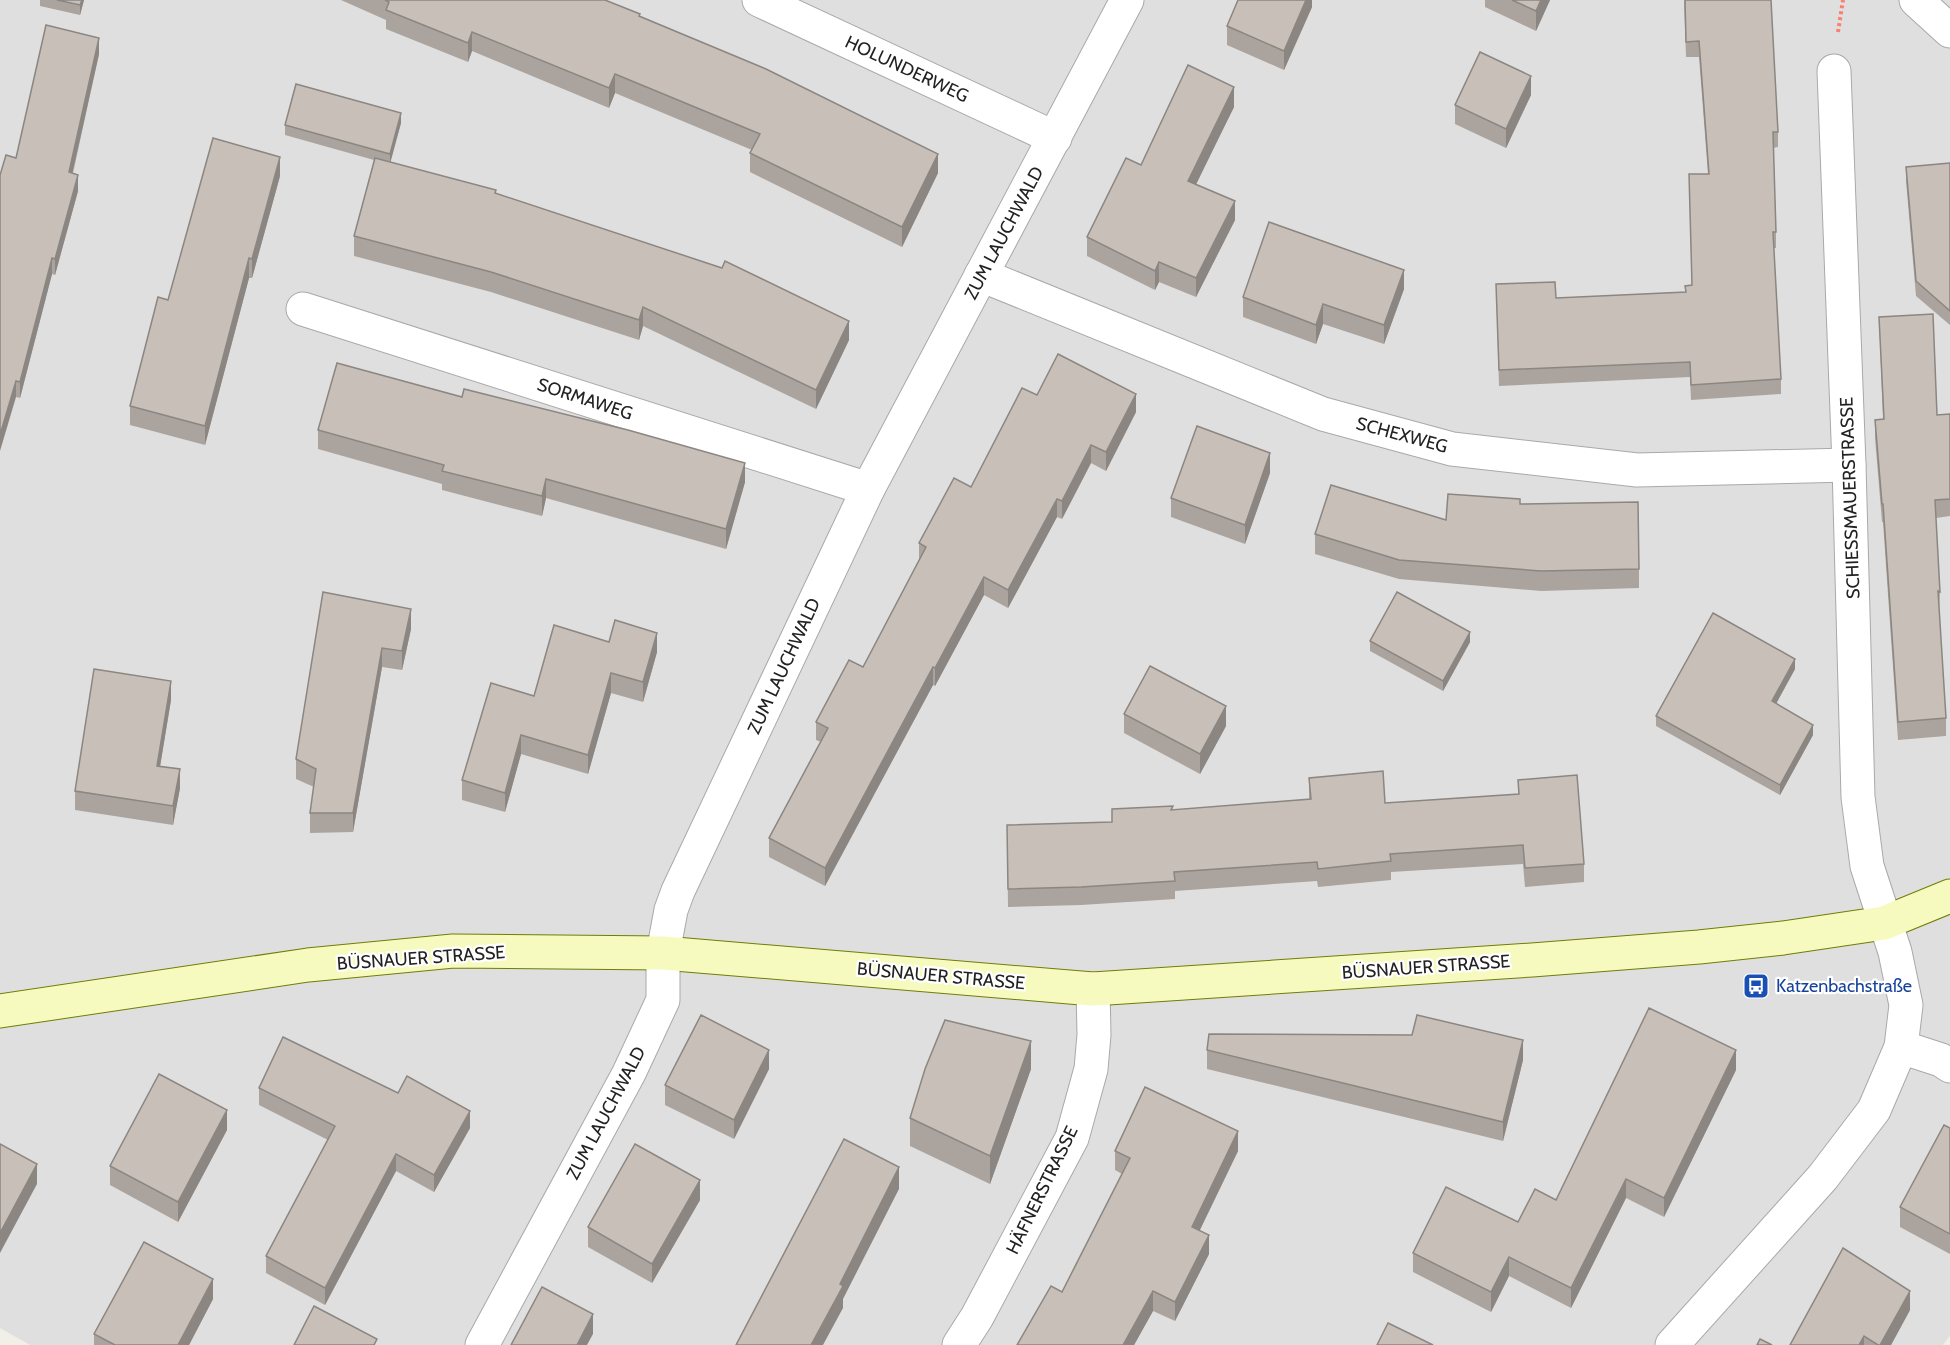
<svg xmlns="http://www.w3.org/2000/svg" width="1950" height="1345" viewBox="0 0 1950 1345" font-family="Cabin,sans-serif">
  <style>
    .residential { fill: #e0dfdf }
    .lines { fill: none; stroke-linecap: round; stroke-linejoin: round }
    .street-casing { stroke: #a9a9a9; stroke-width: 35 }
    .secondary-casing { stroke: #707d05; stroke-width: 35 }
    .path { stroke: #fa8072; stroke-width: 4; stroke-dasharray: 3 3; stroke-linecap: butt }
    .street { stroke: #fff; stroke-width: 33 }
    .secondary { stroke: #f7fabf; stroke-width: 33 }
    .wall { fill: #aba49e }
    .shaded-wall { fill: #8b8681 }
    .building { fill: #c7bfb8; stroke: #8b8681; stroke-width: 1.5 }
    .labels { text-anchor: middle; dominant-baseline: central; stroke-width: 4.5; stroke-linejoin: round; paint-order: stroke }
    .street-label { font-size: 18px; fill: #222; stroke: #fff }
    .transit-label { font-size: 18px; fill: #164399; stroke: #fff; text-anchor: start }
  </style>
  <rect width="100%" height="100%" fill="#f2efe9"/>
  <!-- residential -->
  <path class="residential" d="M0 0H1950V1336L1943 1345H30L0 1328Z"/>
  <g class="lines">
    <!-- street casing -->
    <g class="street-casing">
      <g id="street">
        <path d="M759 0 1055 138"/>
        <path d="M1916 0 1950 31"/>
        <path d="M981 275 1323 414 1452 449 1637 470 1849 465"/>
        <path d="M303 309 868 489"/>
        <path d="M1901 1047 1941 1060 1950 1066"/>
        <path d="M482 1345 629 1073 663 1000V953L671 910 678 891 868 489 1127 0"/>
        <path d="M959 1345 977 1317 1072 1138 1091 1069 1094 1035 1093 989"/>
        <path d="M1672 1345 1823 1177 1874 1110 1901 1047 1906 1005 1895 952 1867 866 1858 797 1849 465 1834 71"/>
      </g>
    </g>
    <!-- secondary casing -->
    <g class="secondary-casing">
      <path id="secondary" d="M0 1011 308 965 453 951 663 953 1093 989 1532 960 1699 947 1783 938 1884 923 1950 896"/>
    </g>
    <!-- path -->
    <path class="path" d="M1838 32 1843 0"/>
    <!-- street -->
    <use href="#street" class="street"/>
    <!-- secondary -->
    <use href="#secondary" class="secondary"/>
  </g>
  <!-- wall -->
  <g class="wall">
    <path d="M40 0H84L80 15 40 6Z"/>
    <path d="M341 0H605L640 16 938 173 902 247 750 172V153L752 150 615 93 609 108 472 51 468 62 386 29V20Z"/>
    <path d="M1312 0V7L1284 70 1227 45V26Z"/>
    <path d="M1485 0H1550L1536 31 1485 7Z"/>
    <path d="M1684 0 1778 132V147L1773 148 1776 232V248H1774L1781 379V394L1691 400 1690 377 1499 386 1496 284 1556 298 1685 292 1692 285 1689 174H1708L1699 57H1686Z"/>
    <path d="M99 54 73 173 78 191 55 275 52 274 20 398 16 397V158Z"/>
    <path d="M1531 95 1506 148 1455 124V105Z"/>
    <path d="M1234 107 1195 184 1235 220 1196 297 1159 282 1155 290 1087 256V237L1141 165Z"/>
    <path d="M401 123 390 162 496 194 849 340 816 409 643 326 639 340 491 292 354 256V236L374 160 285 135V125Z"/>
    <path d="M1950 163V325L1916 296 1906 181V167Z"/>
    <path d="M280 176 252 278H249L205 445 130 425V406L168 300Z"/>
    <path d="M1404 289 1384 344 1323 324 1316 344 1243 317V297Z"/>
    <path d="M1879 317 1937 415 1950 414V516L1936 518 1940 592 1939 609 1946 718V736L1898 740 1883 522H1882L1875 438V420L1883 419Z"/>
    <path d="M1037 395 1136 412 1106 471 1091 463 1062 519 1057 517 1008 608 984 595 935 686 933 685 825 886 769 857V838L821 742 816 740V722L863 667 919 560V543L971 487Z"/>
    <path d="M318 430 745 482 726 549 546 498 542 516 442 490V484L318 449Z"/>
    <path d="M1270 473 1245 544 1171 517V498Z"/>
    <path d="M1520 504 1639 569V588L1541 591 1399 579 1315 554V534L1446 520Z"/>
    <path d="M323 592 411 629 402 670 382 667 353 832 310 833V813L314 787 296 779V759Z"/>
    <path d="M1370 641 1470 642 1443 691 1370 651Z"/>
    <path d="M609 642 657 652 643 702 611 693 588 774 521 754 505 812 462 800V780L534 696Z"/>
    <path d="M1795 669 1776 704 1813 735 1780 795 1656 726V716Z"/>
    <path d="M171 700 160 766 180 788 173 825 75 810V791Z"/>
    <path d="M1124 714 1226 726 1200 774 1124 733Z"/>
    <path d="M1309 778 1385 803 1518 794V780L1584 864V882L1525 887 1523 864 1391 872V880L1318 887 1317 881 1175 891V899L1081 905 1008 907 1007 825 1112 822V809L1173 810 1309 799Z"/>
    <path d="M1207 1050 1523 1060 1503 1141 1207 1069Z"/>
    <path d="M769 1069 734 1139 665 1105V1085Z"/>
    <path d="M1031 1069 990 1184 910 1146V1118Z"/>
    <path d="M1736 1070 1664 1217 1626 1198 1571 1308 1509 1276 1491 1312 1413 1272V1253L1518 1222 1556 1200Z"/>
    <path d="M259 1088 470 1128 434 1192 396 1171 325 1305 266 1273V1256L328 1140 259 1105Z"/>
    <path d="M1950 1128V1254L1900 1227V1207Z"/>
    <path d="M227 1130 178 1222 110 1185V1166Z"/>
    <path d="M1115 1151H1238L1200 1230 1209 1254 1175 1321 1153 1311 1134 1345H1017L1062 1292 1122 1174 1115 1170Z"/>
    <path d="M700 1200 652 1283 588 1247V1227Z"/>
    <path d="M213 1299 189 1345H94V1334Z"/>
    <path d="M1910 1310 1891 1345H1790Z"/>
  </g>
  <!-- shaded-wall -->
  <g class="shaded-wall">
    <path d="M82 0H84L80 15V5Z"/>
    <path d="M1306 0H1312V7L1284 70V51Z"/>
    <path d="M1541 0H1550L1536 31V11Z"/>
    <path d="M472 32V51L468 62V43Z"/>
    <path d="M99 38V54L69 188V172Z"/>
    <path d="M615 74V93L609 108V88Z"/>
    <path d="M1531 76V95L1506 148V129Z"/>
    <path d="M1234 87V107L1188 201V181Z"/>
    <path d="M401 113V123L390 164V154Z"/>
    <path d="M938 154V173L902 247V227Z"/>
    <path d="M280 157V176L252 278V259Z"/>
    <path d="M78 175V191L55 275V259Z"/>
    <path d="M1235 201V220L1196 297V278Z"/>
    <path d="M52 258V274L20 398V382Z"/>
    <path d="M249 258V278L205 445V426Z"/>
    <path d="M1159 262V282L1155 290V271Z"/>
    <path d="M1404 270V289L1384 344V325Z"/>
    <path d="M1323 304V324L1316 344V325Z"/>
    <path d="M643 307V326L639 340V320Z"/>
    <path d="M849 321V340L816 409V390Z"/>
    <path d="M16 381V397L0 451V435Z"/>
    <path d="M1136 394V412L1106 471V452Z"/>
    <path d="M1091 445V463L1062 519V501Z"/>
    <path d="M1270 453V473L1245 544V525Z"/>
    <path d="M745 463V482L726 549V529Z"/>
    <path d="M546 479V498L542 516V496Z"/>
    <path d="M1057 499V517L1008 608V590Z"/>
    <path d="M984 577V595L935 686V668Z"/>
    <path d="M411 609V629L402 670V651Z"/>
    <path d="M1470 632V642L1443 691V681Z"/>
    <path d="M657 633V652L643 702V682Z"/>
    <path d="M382 648V667L353 832V813Z"/>
    <path d="M1795 659V669L1772 711V701Z"/>
    <path d="M933 667V685L825 886V868Z"/>
    <path d="M611 673V693L588 774V755Z"/>
    <path d="M171 681V700L157 785V766Z"/>
    <path d="M1226 706V726L1200 774V754Z"/>
    <path d="M1813 725V735L1780 795V785Z"/>
    <path d="M521 735V754L505 812V793Z"/>
    <path d="M180 769V788L173 825V806Z"/>
    <path d="M1523 1040V1060L1503 1141V1122Z"/>
    <path d="M1031 1041V1069L990 1184V1156Z"/>
    <path d="M769 1050V1069L734 1139V1120Z"/>
    <path d="M1736 1050V1070L1664 1217V1198Z"/>
    <path d="M227 1110V1130L178 1222V1202Z"/>
    <path d="M470 1111V1128L434 1192V1175Z"/>
    <path d="M1238 1131V1151L1192 1246V1227Z"/>
    <path d="M396 1154V1171L325 1305V1288Z"/>
    <path d="M37 1164V1184L0 1253V1233Z"/>
    <path d="M899 1167V1189L843 1299V1308L823 1345H811L840 1284Z"/>
    <path d="M1626 1179V1198L1571 1308V1288Z"/>
    <path d="M700 1180V1200L652 1283V1264Z"/>
    <path d="M1209 1235V1254L1175 1321V1302Z"/>
    <path d="M1509 1257V1276L1491 1312V1292Z"/>
    <path d="M213 1279V1299L189 1345H178Z"/>
    <path d="M1153 1291V1311L1134 1345H1123Z"/>
    <path d="M1910 1291V1310L1891 1345H1880Z"/>
    <path d="M593 1314V1334L587 1345H577Z"/>
    <path d="M1864 1336V1345H1859Z"/>
  </g>
  <!-- building -->
  <g class="building">
    <path d="M57 0H82L80 5Z"/>
    <path d="M385 0H605L640 14 639 16 766 69 938 154 902 227 750 153 760 134 615 74 609 88 472 32 468 43 386 10 389 2Z"/>
    <path d="M1238 0H1306L1284 51 1227 26Z"/>
    <path d="M1512 0H1541L1536 11Z"/>
    <path d="M1685 0H1771L1778 132H1773L1776 232H1773L1781 379 1691 385 1690 362 1499 370 1496 284 1555 282 1556 298 1686 292 1685 286 1692 285 1689 174H1709L1699 41 1686 42Z"/>
    <path d="M46 25 99 38 69 172 78 175 55 259 52 258 20 382 16 381 0 435V175L6 155 16 158Z"/>
    <path d="M1480 52 1531 76 1506 129 1455 105Z"/>
    <path d="M1188 65 1234 87 1188 181 1235 201 1196 278 1159 262 1155 271 1087 237 1126 158 1141 165Z"/>
    <path d="M296 84 401 113 390 154 285 125Z"/>
    <path d="M213 138 280 157 252 259 249 258 205 426 130 406 158 297 168 300Z"/>
    <path d="M375 158 496 190 495 193 722 268 725 261 849 321 816 390 643 307 639 320 491 272 354 236Z"/>
    <path d="M1950 163V311L1916 281 1906 167Z"/>
    <path d="M1269 222 1404 270 1384 325 1323 304 1316 325 1243 297Z"/>
    <path d="M1933 314 1937 415 1950 414V499L1935 500 1940 592 1938 591 1946 718 1898 722 1883 504H1882L1875 420 1884 419 1879 317Z"/>
    <path d="M1058 354 1136 394 1106 452 1091 445 1062 501 1057 499 1008 590 984 577 935 668 933 667 825 868 769 838 828 728 816 722 849 660 863 667 926 547 919 543 954 478 971 487 1022 388 1037 395Z"/>
    <path d="M337 363 462 397 464 389 628 430 745 463 726 529 546 479 542 496 442 471 444 465 318 430Z"/>
    <path d="M1197 426 1270 453 1245 525 1171 498Z"/>
    <path d="M1331 485 1446 520 1448 494 1520 499V504L1638 502 1639 569 1541 571 1399 560 1315 534Z"/>
    <path d="M323 592 411 609 402 651 382 648 353 813H310L316 769 296 759Z"/>
    <path d="M1397 592 1470 632 1443 681 1370 641Z"/>
    <path d="M1713 613 1795 659 1772 701 1813 725 1780 785 1656 716Z"/>
    <path d="M615 620 657 633 643 682 611 673 588 755 521 735 505 793 462 780 491 683 534 696 554 625 609 642Z"/>
    <path d="M1150 666 1226 706 1200 754 1124 714Z"/>
    <path d="M94 669 171 681 157 766 180 769 173 806 75 791Z"/>
    <path d="M1383 771 1385 803 1519 794 1518 780 1577 775 1584 864 1525 868 1523 845 1390 854 1391 861 1318 869 1317 862 1174 872 1175 881 1081 887 1008 889 1007 825 1112 822V809L1173 806 1171 810 1311 799 1309 778Z"/>
    <path d="M1649 1008 1736 1050 1664 1198 1626 1179 1571 1288 1509 1257 1491 1292 1413 1253 1446 1187 1518 1222 1535 1189 1556 1200Z"/>
    <path d="M701 1015 769 1050 734 1120 665 1085Z"/>
    <path d="M1417 1015 1523 1040 1503 1122 1207 1050 1209 1034 1412 1035Z"/>
    <path d="M945 1020 1031 1041 990 1156 910 1118 925 1069Z"/>
    <path d="M283 1037 398 1093 407 1076 470 1111 434 1175 396 1154 325 1288 266 1256 335 1126 259 1088Z"/>
    <path d="M159 1074 227 1110 178 1202 110 1166Z"/>
    <path d="M1145 1087 1238 1131 1192 1227 1209 1235 1175 1302 1153 1291 1123 1345H1017L1051 1286 1062 1292 1130 1158 1115 1151Z"/>
    <path d="M1944 1125 1950 1128V1234L1900 1207Z"/>
    <path d="M844 1139 899 1167 840 1284 843 1286 811 1345H736Z"/>
    <path d="M0 1144 37 1164 0 1233Z"/>
    <path d="M635 1144 700 1180 652 1264 588 1227Z"/>
    <path d="M144 1242 213 1279 178 1345H115L94 1334Z"/>
    <path d="M1843 1248 1910 1291 1880 1345H1878L1864 1336 1859 1345H1790Z"/>
    <path d="M542 1287 593 1314 577 1345H511Z"/>
    <path d="M314 1306 377 1339 374 1345H294Z"/>
    <path d="M1388 1323 1433 1345H1377Z"/>
    <path d="M1760 1339 1772 1345H1757Z"/>
  </g>
  <!-- icons -->
  <defs>
    <g id="bus-square" transform="scale(1.35)"><rect x="-9" y="-9" width="18" height="18" rx="4" fill="#1a4fb4" stroke="#fff"/><path d="M-5-6H5V4H4V6H2V4H-2V6H-4V4H-5ZM-3.5-4V0h7V-4ZM-3.5 1.2v1.5H-2V1.2ZM2 1.2v1.5H3.5V1.2Z" fill="#fff"/></g>
  </defs>
  <g fill-rule="evenodd">
    <use href="#bus-square" x="1756" y="986"/>
  </g>
  <g class="labels">
    <!-- street labels -->
    <g class="street-label">
      <text transform="translate(907 69) rotate(25)">HOLUNDERWEG</text>
      <text transform="translate(1004 233) rotate(-62)">ZUM LAUCHWALD</text>
      <text transform="translate(585 399) rotate(18)">SORMAWEG</text>
      <text transform="translate(1402 435) rotate(15)">SCHEXWEG</text>
      <text transform="translate(1850 498) rotate(-92)">SCHIESSMAUERSTRASSE</text>
      <text transform="translate(784 666) rotate(-65)">ZUM LAUCHWALD</text>
      <text transform="translate(421 958) rotate(-4)">BÜSNAUER STRASSE</text>
      <text transform="translate(1426 967) rotate(-4)">BÜSNAUER STRASSE</text>
      <text transform="translate(941 976) rotate(5)">BÜSNAUER STRASSE</text>
      <text transform="translate(606 1113) rotate(-62)">ZUM LAUCHWALD</text>
      <text transform="translate(1042 1190) rotate(-64)">HÄFNERSTRASSE</text>
    </g>
    <!-- transit labels -->
    <g class="transit-label">
      <text x="1776" y="986">Katzenbachstraße</text>
    </g>
  </g>
</svg>
